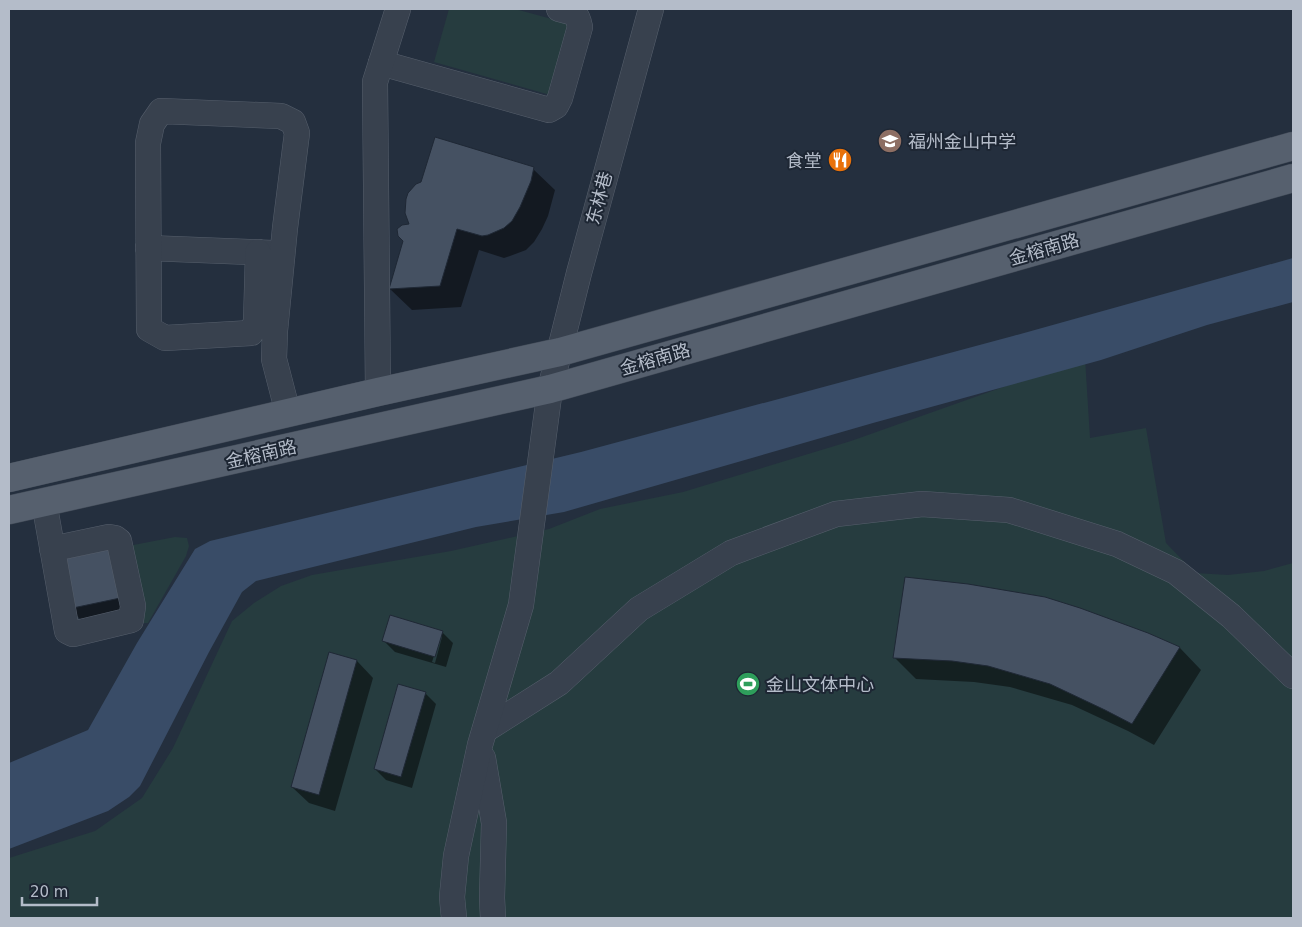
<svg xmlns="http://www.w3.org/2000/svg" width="1302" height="927" viewBox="0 0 1302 927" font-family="'DejaVu Sans','Noto Sans SC',sans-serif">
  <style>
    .green { fill: #263c3f }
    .water { fill: #394c67 }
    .shadow { fill: #0007; fill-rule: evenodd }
    .building { fill: #455162; stroke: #1f2835 }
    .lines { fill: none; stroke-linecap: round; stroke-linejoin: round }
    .minor-casing { stroke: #565f6c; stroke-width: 26 }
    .major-casing { stroke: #414a57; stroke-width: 29 }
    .minor { stroke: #38414e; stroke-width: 25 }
    .major { stroke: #56606e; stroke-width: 28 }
    .labels { text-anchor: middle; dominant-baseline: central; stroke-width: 4; stroke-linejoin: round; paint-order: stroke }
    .poi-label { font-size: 18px; fill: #b4bcc9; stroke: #1d2633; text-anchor: start }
    .street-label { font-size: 18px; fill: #b4bcc9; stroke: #1d2633 }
  </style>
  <rect width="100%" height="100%" fill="#242f3e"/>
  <!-- green -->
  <g class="green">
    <path d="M449 9H515L570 24 550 95 434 62Z"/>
    <path d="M1085 358 1090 438 1146 428 1166 543 1195 573 1228 575 1264 571 1293 563V918H9V858L95 831 142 798 173 748 232 621 254 603 281 586 312 575 451 551 549 529 600 509 683 492 851 441Z"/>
    <path d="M175 537 187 538 189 546 186 556 148 623H142L123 547Z"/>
  </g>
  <!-- water -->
  <path class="water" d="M1293 258V302L1207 325 1101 360 873 423 564 512 476 527 256 581 242 592 209 652 140 786 129 797 108 811 9 849V763L88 730 137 643 195 549 210 541 581 452 1013 336Z"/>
  <!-- shadow -->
  <g class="shadow">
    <path d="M533 169 555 190 548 216 542 229 534 242 526 250 510 256 504 258 479 250 461 307 412 310 390 289 411 225Z"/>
    <path d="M114 548 141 614 86 625 69 608Z"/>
    <path d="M442 632 453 643 446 667 395 652 384 641ZM440 637H442L435 663 432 662Z"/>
    <path d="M1147 634 1180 648 1201 670 1154 745 1128 731 1072 705 1010 687 974 682 916 679 894 657Z"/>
    <path d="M357 661 373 678 335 811 309 803 292 787Z"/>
    <path d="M425 693 436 704 412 788 386 780 375 769Z"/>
  </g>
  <!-- building -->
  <g class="building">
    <path d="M435 137 534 167 531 181 520 207 512 221 504 228 488 235 482 236 457 229 440 286 389 289 403 241 398 236 397 229 402 225 409 224 405 213 406 199 408 193 416 184 421 182Z"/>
    <path d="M114 546 125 597 68 609 57 558Z"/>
    <path d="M905 577 968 584 1045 597 1080 608 1148 633 1180 647 1132 724 1105 710 1050 684 988 666 952 661 893 658Z"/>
    <path d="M390 615 443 631 435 657 382 641Z"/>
    <path d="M329 652 357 660 319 795 291 787Z"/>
    <path d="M398 684 426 692 401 777 374 769Z"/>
  </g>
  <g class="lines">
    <!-- minor casing -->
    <g class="minor-casing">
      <g id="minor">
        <path d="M381 63 549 110 556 106 560 98 580 27C577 11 573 13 559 9"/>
        <path d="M148 248 273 253"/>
        <path d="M258 252 256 322 251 333 165 338 149 329 148 143 152 124 161 111 281 116 293 122 297 133 285 228 275 331 274 359 288 413"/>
        <path d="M378 392 375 82 398 9"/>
        <path d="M44 502 67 631 73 634 131 620 133 606 119 541 115 538 109 537 52 549"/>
        <path d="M485 730 559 683 639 609 731 553 836 514 922 504 1009 510 1117 544 1176 572 1231 616 1293 676"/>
        <path d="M483 758 494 823 492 898 493 918"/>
        <path d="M454 918 452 897 456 856 480 745 521 605 550 389 579 273 651 9"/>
      </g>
    </g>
    <!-- major casing -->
    <g class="major-casing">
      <g id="major">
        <path d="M9 478 378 392 560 352 1293 146"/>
        <path d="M9 510 550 389 1293 178"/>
      </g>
    </g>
    <!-- minor -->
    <use href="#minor" class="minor"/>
    <!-- major -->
    <use href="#major" class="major"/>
  </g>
  <!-- icons -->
  <defs>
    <g id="school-disc" transform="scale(1.25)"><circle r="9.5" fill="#8d6e63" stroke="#1d2633"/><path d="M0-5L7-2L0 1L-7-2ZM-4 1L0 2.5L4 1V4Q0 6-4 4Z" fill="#fff"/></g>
    <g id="restaurant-disc" transform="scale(1.25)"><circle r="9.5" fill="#e8710a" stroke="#1d2633"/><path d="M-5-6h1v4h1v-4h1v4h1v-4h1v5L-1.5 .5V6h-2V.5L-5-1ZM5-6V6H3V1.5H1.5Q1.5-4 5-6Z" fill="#fff"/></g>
    <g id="stadium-disc" transform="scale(1.25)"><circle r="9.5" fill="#2e9e5b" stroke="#1d2633"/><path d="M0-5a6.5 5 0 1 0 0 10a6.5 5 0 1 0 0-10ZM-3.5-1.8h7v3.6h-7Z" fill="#fff"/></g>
  </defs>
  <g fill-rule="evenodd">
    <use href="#school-disc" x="890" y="141"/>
    <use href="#restaurant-disc" x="840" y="160"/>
    <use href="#stadium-disc" x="748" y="684"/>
  </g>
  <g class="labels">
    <!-- poi labels -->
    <g class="poi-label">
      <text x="908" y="141">福州金山中学</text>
      <text x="822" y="160" text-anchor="end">食堂</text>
      <text x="766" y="684">金山文体中心</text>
    </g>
    <!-- street labels -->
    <g class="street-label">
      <text transform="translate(599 198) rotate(-75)">东林巷</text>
      <text transform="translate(1044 249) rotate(-16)">金榕南路</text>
      <text transform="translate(655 359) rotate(-16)">金榕南路</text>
      <text transform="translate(261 454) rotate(-13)">金榕南路</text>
    </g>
  </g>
  <!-- border -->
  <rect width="1302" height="927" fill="none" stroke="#b4bcc9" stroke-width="20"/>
  <!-- scale -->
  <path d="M22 897v8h75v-8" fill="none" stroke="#b4bcc9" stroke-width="2.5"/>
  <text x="30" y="897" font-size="15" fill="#b4bcc9" stroke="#1d2633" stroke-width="4" paint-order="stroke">20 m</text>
</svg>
